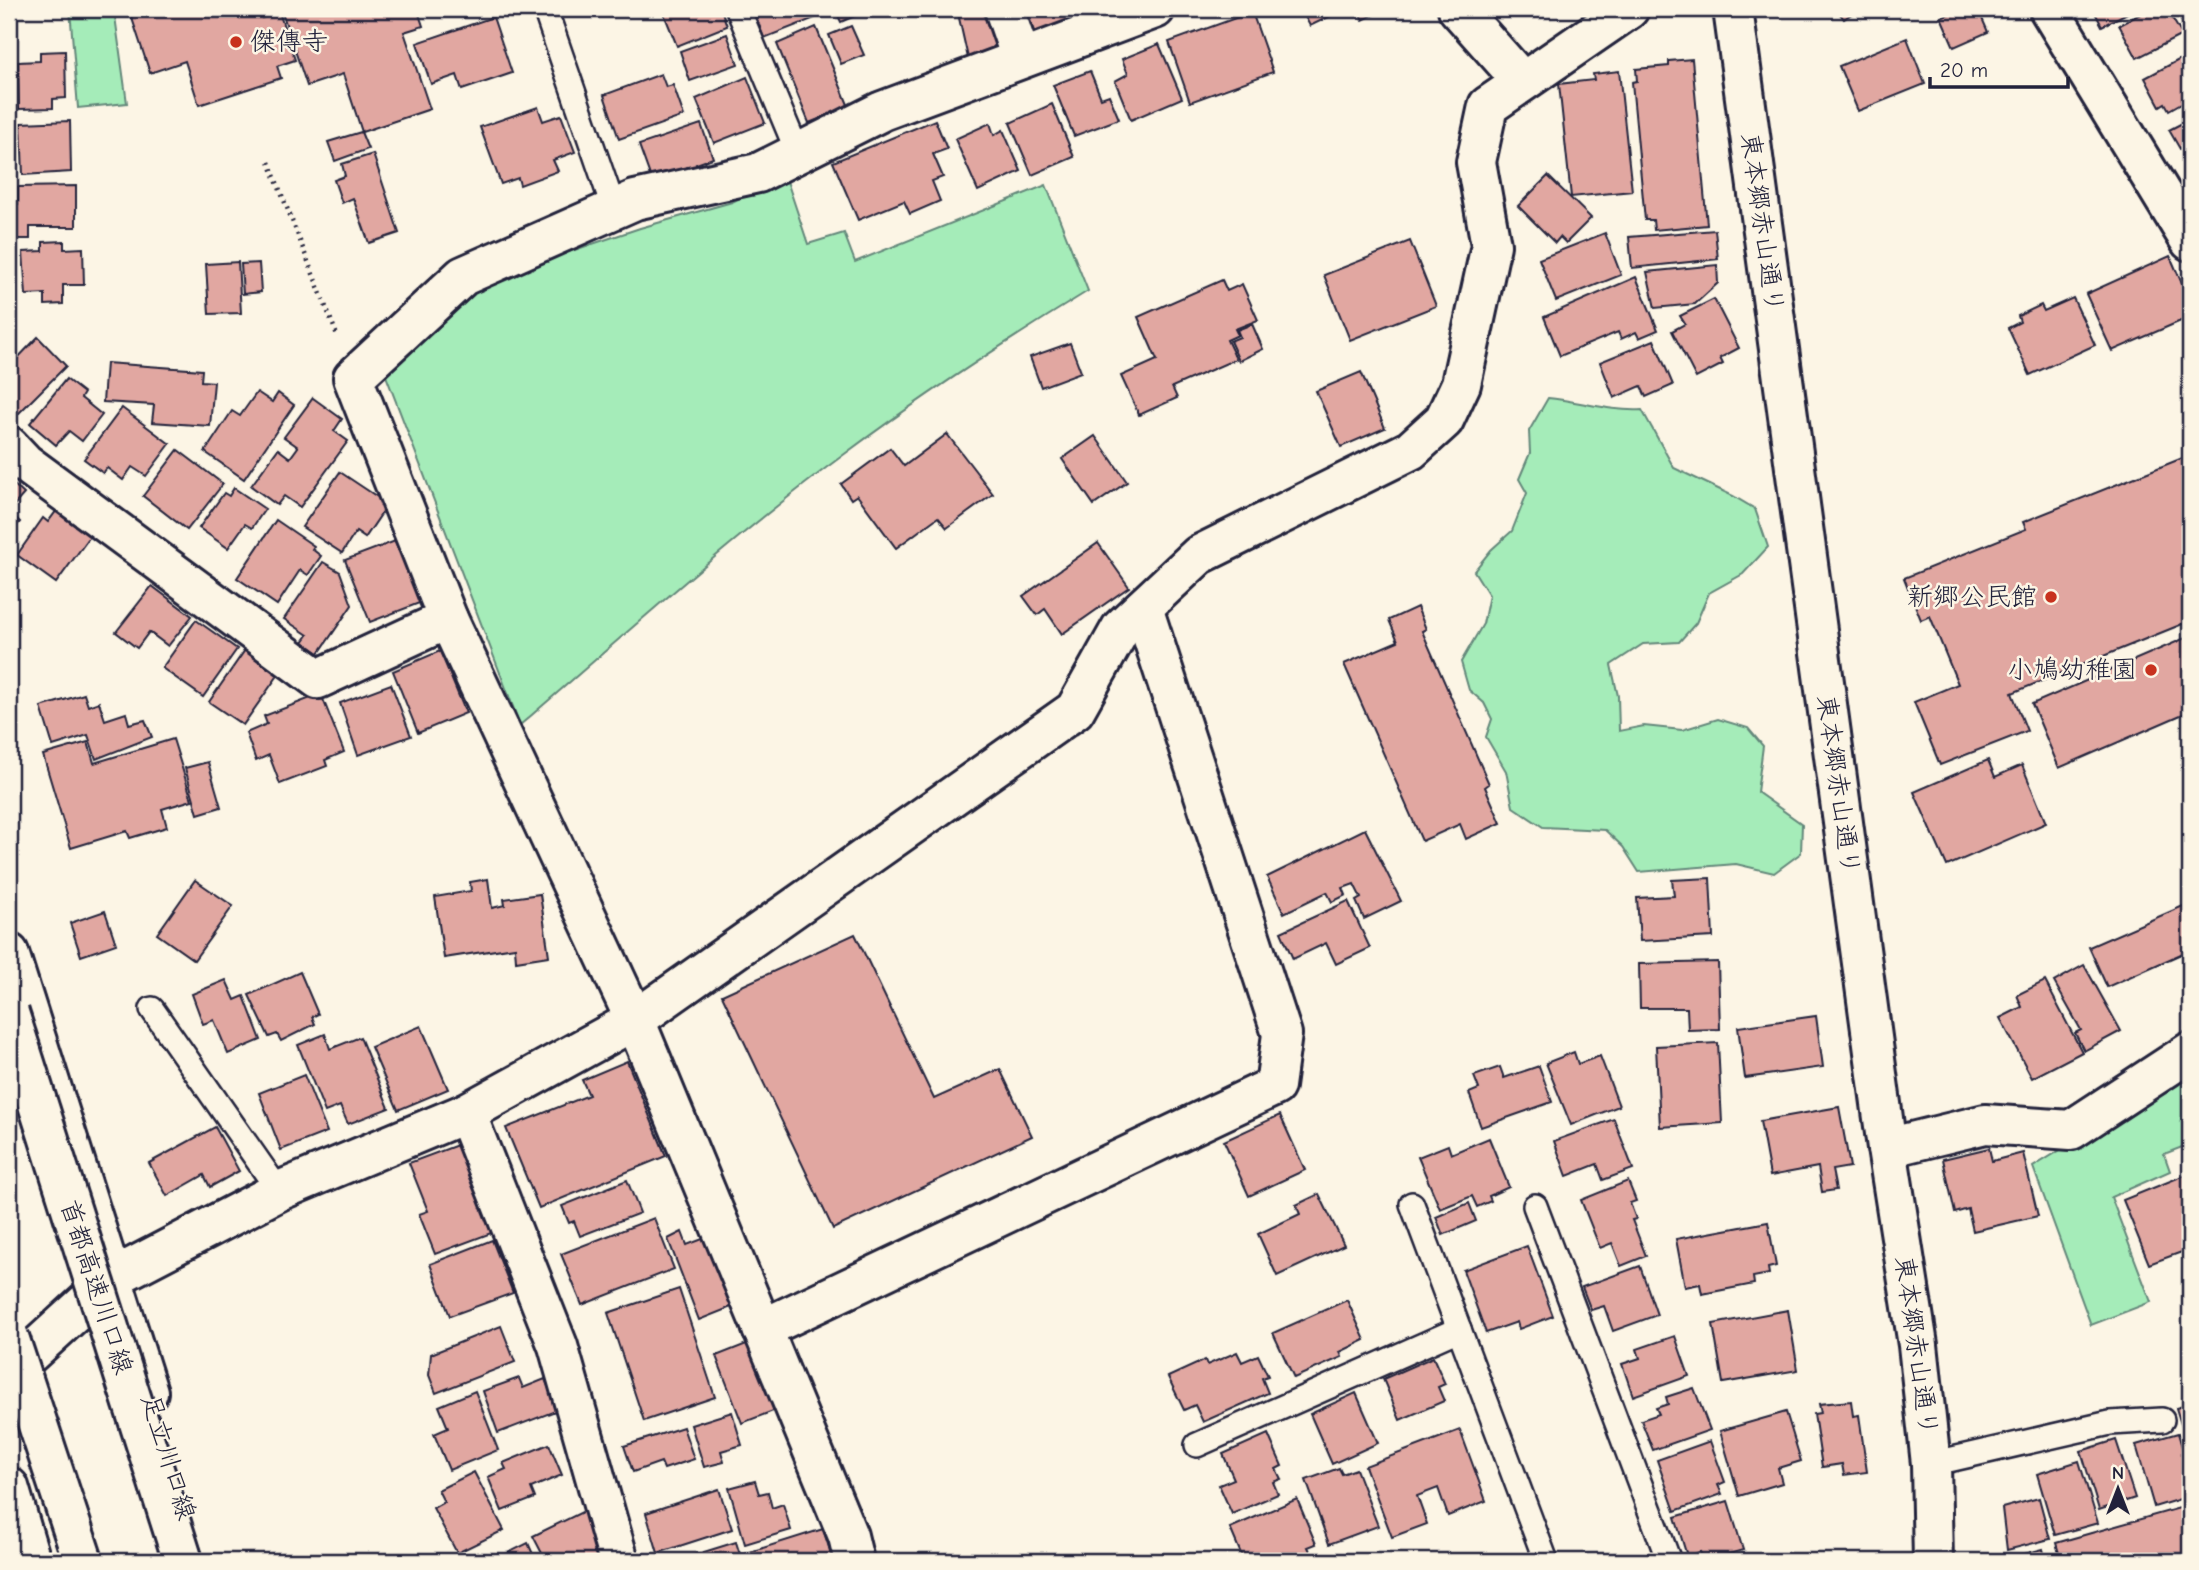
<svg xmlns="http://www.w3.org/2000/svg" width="2199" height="1570" viewBox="0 0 2199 1570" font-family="'Comic Neue','Klee One',sans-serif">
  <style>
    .green { fill: #a5ecb9; stroke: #64877a; stroke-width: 2 }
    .building { fill: #e1a7a1; stroke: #22223b; stroke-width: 2 }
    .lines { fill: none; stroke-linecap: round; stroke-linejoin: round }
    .lane-casing { stroke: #22223b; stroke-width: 28 }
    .street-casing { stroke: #22223b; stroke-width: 44 }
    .secondary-casing { stroke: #22223b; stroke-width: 44 }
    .highway-casing { stroke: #22223b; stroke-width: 44 }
    .path { stroke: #22223b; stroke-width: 4.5; stroke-dasharray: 2 5; stroke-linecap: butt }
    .lane { stroke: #fcf5e5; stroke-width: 23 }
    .street { stroke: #fcf5e5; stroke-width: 38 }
    .secondary { stroke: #fcf5e5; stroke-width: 38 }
    .highway { stroke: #fcf5e5; stroke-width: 38 }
    .highway-bridge-casing { stroke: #22223b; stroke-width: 44; stroke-linecap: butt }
    .highway-bridge { stroke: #fcf5e5; stroke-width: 38 }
    .poi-dot { fill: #c8321e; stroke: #fcf5e5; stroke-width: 2.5 }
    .labels { text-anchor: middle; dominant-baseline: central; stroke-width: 5; stroke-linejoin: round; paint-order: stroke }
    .poi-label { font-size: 26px; fill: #22223b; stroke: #fcf5e5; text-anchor: end }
    .street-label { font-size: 26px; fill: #22223b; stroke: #fcf5e5 }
  </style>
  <rect width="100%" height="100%" fill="#fcf5e5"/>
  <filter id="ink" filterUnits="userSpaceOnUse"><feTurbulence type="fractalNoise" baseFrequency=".0143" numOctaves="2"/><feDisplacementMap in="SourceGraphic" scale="14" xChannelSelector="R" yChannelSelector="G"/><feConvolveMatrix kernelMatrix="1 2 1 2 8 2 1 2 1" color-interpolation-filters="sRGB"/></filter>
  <g filter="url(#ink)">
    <!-- green -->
    <g class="green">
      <path d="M70 9H114L127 103 78 108Z"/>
      <path d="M785 175 808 244 844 233 855 262 1046 185 1088 291C1005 342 924 395 846 453 732 537 627 633 520 725L385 373 482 281 640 228 732 202Z"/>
      <path d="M1548 398C1580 401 1610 412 1642 410L1674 468 1733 496 1755 509 1768 547 1743 574 1709 593 1696 623 1679 642 1643 644 1611 665 1618 696 1619 731 1644 726 1682 730 1718 719 1748 728 1763 746 1757 792 1802 824 1801 853 1774 873 1736 864 1639 872 1623 847 1605 830 1543 827 1513 807 1506 771 1486 737 1492 719 1484 703 1469 690 1461 662 1483 624 1489 595 1474 571 1491 550 1512 531 1527 493 1519 479 1530 453 1529 431Z"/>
      <path d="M2190 1070V1144L2164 1154 2170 1171 2111 1197 2151 1302 2091 1325 2033 1167Z"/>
    </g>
    <!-- building -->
    <g class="building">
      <path d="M129 9H259L262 18 279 12 295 60 277 66 281 78 199 105 185 61 150 73Z"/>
      <path d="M281 9H433L419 14 423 26 404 32 430 109 362 132 343 74 307 86Z"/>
      <path d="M662 9H721L727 26 677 46Z"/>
      <path d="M753 9H812L815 18 764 38Z"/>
      <path d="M835 9H871L841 22Z"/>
      <path d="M957 9H991L1000 51 968 58Z"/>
      <path d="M1018 9H1064L1066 14 1074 12 1077 21 1027 37Z"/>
      <path d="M1080 9H1125L1087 24Z"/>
      <path d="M1301 9H1345L1310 26Z"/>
      <path d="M1357 9H1385L1363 20Z"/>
      <path d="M1836 9H1859L1844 19Z"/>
      <path d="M1961 9H1978L1988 32 1954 47 1941 17Z"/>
      <path d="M2093 9H2135L2102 26Z"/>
      <path d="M2150 9H2167L2182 35 2137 58 2119 25Z"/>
      <path d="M2175 9H2190V31L2187 32Z"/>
      <path d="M1252 12 1273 72 1190 102 1169 42Z"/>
      <path d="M493 17 512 73 462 90 457 75 431 84 417 43Z"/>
      <path d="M851 26 864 55 841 64 829 35Z"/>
      <path d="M816 27 849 107 809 123 777 44Z"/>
      <path d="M727 34 738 64 690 81 680 51Z"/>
      <path d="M1907 38 1925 84 1858 111 1839 66Z"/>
      <path d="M1159 44 1182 98 1131 120 1115 81 1128 74 1122 59Z"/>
      <path d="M65 51 66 98 53 99V108L19 109 18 62 40 61V52Z"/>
      <path d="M2190 54V98L2169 110 2165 103 2160 106 2145 78Z"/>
      <path d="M1692 59 1707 225 1654 230 1653 220H1645L1632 82 1637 81 1636 69 1669 66V61Z"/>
      <path d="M9 66H10L11 116H9Z"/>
      <path d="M1090 71 1101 98 1109 95 1119 119 1074 136 1053 85Z"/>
      <path d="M1619 71 1632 191 1571 197 1559 84 1594 80 1593 74Z"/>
      <path d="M661 74 666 87 673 85 684 116 619 139 604 95Z"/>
      <path d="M747 77 765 123 714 143 696 99Z"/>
      <path d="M1052 104 1074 157 1032 175 1010 123Z"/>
      <path d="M538 107 543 121 561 115 575 152 553 160 558 171 520 185 518 178 501 184 480 127Z"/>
      <path d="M2190 119V144L2180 149 2169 130Z"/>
      <path d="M935 120 947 149 933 154 943 177 932 181 940 201 910 214 904 201 858 220 833 162Z"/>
      <path d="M70 121 71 172 23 175 21 123Z"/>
      <path d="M9 123H11L12 171H9Z"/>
      <path d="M990 123 994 135 1003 130 1021 171 978 191 955 139Z"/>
      <path d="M701 124 713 158 696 164 698 169 653 184 639 145Z"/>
      <path d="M361 132 368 149 335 161 328 142Z"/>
      <path d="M373 154 399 233 369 243 353 198 342 203 334 180 345 176 342 164Z"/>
      <path d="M1548 176 1591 218 1566 243 1560 237 1555 243 1518 206Z"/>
      <path d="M76 186V227H30V239H9V204H18V187Z"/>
      <path d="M1715 230 1718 259 1632 268 1629 237Z"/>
      <path d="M1605 233 1621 275 1556 301 1539 259Z"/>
      <path d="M64 241V249L83 248 84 285H63V304L45 305V294L26 295 23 252 43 251V242Z"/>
      <path d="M1410 241 1436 306 1350 340 1324 275Z"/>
      <path d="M2170 256 2190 302V317L2112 351 2086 294Z"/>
      <rect x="9" y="257" width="8" height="49"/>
      <path d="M238 262 241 313 209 314 206 264Z"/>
      <path d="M259 263 261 292 243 294 241 264Z"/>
      <path d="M1717 265 1718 283 1695 304 1655 308 1647 272Z"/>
      <path d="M1636 277 1658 330 1639 338 1636 332 1621 339 1618 332 1560 356 1544 317Z"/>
      <path d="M1222 280 1227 291 1242 284 1258 320 1235 329 1238 335 1227 340 1236 359 1172 387 1177 398 1139 415 1121 376 1157 360 1138 317Z"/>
      <path d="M2073 298 2095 345 2030 375 2008 328 2020 322 2018 316 2041 305 2044 311Z"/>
      <path d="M1714 299 1739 348 1720 358 1723 364 1696 378 1672 331 1685 324 1680 316Z"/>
      <path d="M1252 324 1263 349 1239 361 1230 341 1240 337 1237 330Z"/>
      <path d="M38 337 66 366 18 414 9 404V367Z"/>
      <path d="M1654 340 1673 385 1646 397 1641 386 1614 398 1600 362Z"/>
      <path d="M1070 343 1081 372 1041 387 1030 357Z"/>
      <path d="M106 363 202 370 201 381 214 382 210 426 152 422 154 405 103 402Z"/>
      <path d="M1361 372 1385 428 1341 447 1316 391Z"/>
      <path d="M66 379 84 393 81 398 102 415 82 441 69 431 56 445 30 423Z"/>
      <path d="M257 392 272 402 278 393 294 405 244 479 205 452 232 411 240 416Z"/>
      <path d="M313 398 342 419 334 431 348 441 300 507 284 496 277 505 251 486 278 449 290 458 298 447 284 437Z"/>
      <path d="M122 408 170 444 146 476 132 467 123 480 107 468 103 473 84 459Z"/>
      <path d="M947 434 993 494 947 528 938 517 896 548 857 495 851 499 841 484 890 448 904 466Z"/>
      <path d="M1095 436 1127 482 1094 505 1062 459Z"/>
      <path d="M178 450 223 484 187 530 143 496Z"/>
      <path d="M2190 455V621L2012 693 2027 731 1940 765 1914 702 1958 684 1930 616 1921 620 1904 578 2026 529 2023 522Z"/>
      <path d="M340 472 388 504 365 538 356 532 342 553 302 527Z"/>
      <path d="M9 480 24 494 9 511 20 522 9 534Z"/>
      <path d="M234 488 265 509 252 528 245 524 228 548 199 528 224 493 229 496Z"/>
      <path d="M57 510 91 535 56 583 17 555 43 518 48 522Z"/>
      <path d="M276 520 314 546 312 549 321 556 308 575 300 570 277 605 237 578Z"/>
      <path d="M398 540 422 602 370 622 345 560Z"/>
      <path d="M1098 543 1129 587 1062 634 1045 609 1037 615 1023 596Z"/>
      <path d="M323 562 340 572 352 605 319 653 303 642 308 635 284 619Z"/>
      <path d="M152 586 192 616 168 646 149 632 137 648 116 632Z"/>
      <path d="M1417 607 1426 629 1422 631 1489 784 1485 787 1501 823 1466 839 1460 824 1422 841 1344 664 1398 641 1389 620Z"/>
      <path d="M196 620 237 649 203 697 162 668Z"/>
      <path d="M2190 636V711L2059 768 2032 704Z"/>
      <path d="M245 650 279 674 243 725 209 702Z"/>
      <path d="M440 651 466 713 418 733 393 671Z"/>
      <path d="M391 684 411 736 358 755 340 703Z"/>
      <path d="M84 694 88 706 99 702 105 720 126 713 129 724 145 720 152 737 96 759 88 735 53 746 41 707Z"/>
      <path d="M321 694 344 752 325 760 327 766 280 784 269 755 256 761 246 733 267 724 264 716Z"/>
      <path d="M173 739 192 800 162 809 167 827 130 838 127 831 71 848 43 755 88 742 94 763Z"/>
      <path d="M1988 760 1995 777 2022 765 2046 823 1947 866 1914 792Z"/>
      <path d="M208 762 221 807 198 814 185 768Z"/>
      <path d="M1365 829 1401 901 1364 919 1356 901 1361 898 1354 884 1343 888 1346 895 1332 902 1327 892 1284 913 1267 877Z"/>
      <path d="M1710 878 1713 937 1640 941 1637 898 1674 896 1672 880Z"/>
      <path d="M488 879 492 908 505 905 504 899 540 894 549 956 516 961 515 947 444 958 435 897 471 891 470 882Z"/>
      <path d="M195 880 233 906 194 960 157 934Z"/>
      <path d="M1348 901 1370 948 1336 964 1326 943 1293 959 1281 932Z"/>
      <path d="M2190 903V950L2107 987 2089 947Z"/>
      <path d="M105 911 116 944 81 956 70 923Z"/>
      <path d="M855 934 934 1099 1000 1069 1032 1136 833 1229 722 995Z"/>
      <path d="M1718 962 1720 1029 1688 1030 1687 1008H1640L1639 964Z"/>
      <path d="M2084 965 2121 1031 2084 1051 2075 1033 2081 1030 2054 982Z"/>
      <path d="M300 972 318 1014 312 1017 315 1024 281 1041 277 1034 269 1037 249 995Z"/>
      <path d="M226 980 235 1000 244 996 261 1040 228 1054 214 1020 203 1024 192 994Z"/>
      <path d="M2045 981 2082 1052 2032 1078 2000 1018 2022 1007 2017 995Z"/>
      <path d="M1816 1016 1823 1067 1745 1078 1738 1027Z"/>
      <path d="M421 1026 448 1089 398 1110 371 1047Z"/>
      <path d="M325 1034 330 1049 360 1037 389 1108 348 1124 340 1106 325 1112 298 1045Z"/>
      <path d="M1718 1043 1722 1123 1660 1127 1656 1046Z"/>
      <path d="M1574 1052 1578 1064 1600 1056 1619 1106 1571 1125 1546 1063Z"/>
      <path d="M627 1061 666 1156 539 1208 506 1128 589 1095 582 1080Z"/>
      <path d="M1539 1066 1552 1102 1481 1127 1469 1093 1479 1089 1474 1076 1500 1067 1504 1078Z"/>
      <path d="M304 1075 327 1132 281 1150 259 1093Z"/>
      <path d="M1839 1107 1850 1167 1832 1170 1836 1190 1822 1192 1818 1167 1770 1176 1760 1121Z"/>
      <path d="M1280 1115 1305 1170 1249 1196 1224 1141Z"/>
      <path d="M1614 1119 1633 1169 1603 1180 1597 1164 1567 1176 1554 1141Z"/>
      <path d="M215 1127 239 1171 210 1187 204 1175 167 1196 149 1163Z"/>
      <path d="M1489 1138 1509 1187 1489 1196 1491 1201 1477 1207 1472 1196 1440 1209 1418 1157 1448 1145 1451 1154Z"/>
      <path d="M460 1144 494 1232 435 1254 419 1214 428 1211 409 1163Z"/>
      <path d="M1989 1148 1992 1161 2023 1153 2038 1216 1973 1231 1968 1209 1955 1213 1943 1159Z"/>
      <path d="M2190 1173V1249L2149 1264 2123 1200Z"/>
      <path d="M627 1180 640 1213 580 1236 574 1221 569 1223 562 1206Z"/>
      <path d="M1628 1181 1636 1201 1630 1203 1636 1219 1632 1220 1646 1256 1621 1266 1612 1243 1600 1248 1581 1200Z"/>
      <path d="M1319 1194 1344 1245 1277 1276 1258 1234 1300 1214 1296 1205Z"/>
      <path d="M1469 1203 1476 1221 1443 1235 1436 1217Z"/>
      <path d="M654 1218 674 1269 582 1305 561 1254Z"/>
      <path d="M1768 1222 1776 1266 1768 1268 1769 1274 1753 1277 1754 1284 1702 1294 1700 1284 1685 1287 1676 1239Z"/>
      <path d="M682 1232 687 1245 713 1235 739 1304 699 1320 668 1239Z"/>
      <path d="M492 1240 513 1293 450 1316 430 1264Z"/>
      <path d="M1527 1246 1553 1316 1519 1329 1517 1322 1486 1333 1463 1270Z"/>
      <path d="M1640 1266 1657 1315 1613 1331 1604 1306 1591 1310 1582 1287Z"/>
      <path d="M679 1289 715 1397 644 1421 608 1313Z"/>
      <path d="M1347 1300 1365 1340 1340 1352 1342 1357 1294 1378 1273 1333Z"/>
      <path d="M1788 1310 1798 1370 1723 1383 1713 1324Z"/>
      <path d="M501 1326 515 1362 436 1393 429 1375 431 1354Z"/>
      <path d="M1675 1336 1689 1376 1633 1396 1622 1364 1640 1358 1637 1349Z"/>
      <path d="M754 1341 781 1408 742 1423 716 1356Z"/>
      <path d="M1237 1352 1242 1362 1258 1355 1268 1376 1262 1378 1268 1393 1203 1422 1195 1405 1184 1410 1168 1377 1205 1360 1207 1365Z"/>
      <path d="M1433 1357 1445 1384 1438 1387 1444 1401 1400 1420 1383 1379Z"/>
      <path d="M519 1378 523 1388 545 1379 558 1410 498 1433 483 1391Z"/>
      <path d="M1694 1388 1710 1430 1653 1450 1641 1420 1659 1414 1656 1408 1668 1404 1666 1397Z"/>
      <path d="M475 1391 498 1450 449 1470 434 1434 448 1428 439 1406Z"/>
      <path d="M1356 1393 1378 1443 1332 1464 1310 1414Z"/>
      <path d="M1851 1401 1853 1416 1859 1415 1867 1472 1844 1475 1842 1464 1822 1467 1814 1414 1821 1413 1819 1404Z"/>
      <path d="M2190 1404V1454L2176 1408Z"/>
      <path d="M732 1412 742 1445 721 1451 724 1462 704 1467 691 1425Z"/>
      <path d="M1786 1412 1801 1461 1778 1468 1782 1483 1739 1496 1720 1431Z"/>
      <path d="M683 1427 694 1459 664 1469 661 1462 633 1472 624 1446Z"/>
      <path d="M1460 1430 1486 1501 1448 1516 1438 1488 1417 1496 1427 1524 1392 1537 1365 1466Z"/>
      <path d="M2178 1433 2190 1475V1496L2154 1507 2136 1445Z"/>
      <path d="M1268 1434 1282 1466 1276 1469 1281 1479 1273 1482 1278 1494 1232 1514 1219 1485 1234 1479 1223 1454Z"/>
      <path d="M2116 1440 2135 1498 2099 1510 2081 1451Z"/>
      <path d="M1710 1441 1725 1482 1718 1485 1722 1494 1675 1511 1657 1460Z"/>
      <path d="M549 1444 562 1475 531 1488 535 1498 502 1511 488 1477 506 1469 503 1463Z"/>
      <path d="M2079 1461 2098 1523 2055 1535 2037 1474Z"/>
      <path d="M1339 1468 1342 1474 1356 1469 1378 1526 1329 1544 1306 1480Z"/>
      <path d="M474 1472 504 1530 457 1553 433 1508 444 1502 438 1490Z"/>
      <path d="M755 1481 759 1494 768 1492 772 1508 783 1504 791 1530 745 1544 729 1488Z"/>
      <path d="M719 1489 732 1529 658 1553 646 1513Z"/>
      <path d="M2039 1498 2050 1539 2007 1550 2002 1508Z"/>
      <path d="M1297 1499 1316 1544 1308 1547 1313 1557 1303 1561H1244L1230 1528Z"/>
      <path d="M1728 1501 1743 1550 1706 1561 1700 1552 1687 1556 1675 1517Z"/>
      <path d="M2190 1505V1561L2061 1560 2056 1543Z"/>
      <path d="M584 1511 608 1560 546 1561 533 1536Z"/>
      <path d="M823 1529 833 1560 750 1561 747 1553Z"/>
      <path d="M736 1542 742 1561H675Z"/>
      <path d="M528 1543 536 1561H492Z"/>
      <path d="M2043 1549 2046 1561H2007L2006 1559Z"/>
    </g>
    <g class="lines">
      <!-- lane casing -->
      <g class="lane-casing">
        <g id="lane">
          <path d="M545 9 614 209"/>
          <path d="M738 9 798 153"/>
          <path d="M152 1009 279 1191"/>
          <path d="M1412 1204 1546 1561"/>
          <path d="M1535 1206 1669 1561"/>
          <path d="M1197 1445 1459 1329"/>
          <path d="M1931 1464 2110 1423 2162 1420"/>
        </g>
      </g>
      <!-- street casing -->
      <g class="street-casing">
        <g id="street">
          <path d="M1004 9 1021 58"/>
          <path d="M1458 9 1522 81"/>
          <path d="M2049 9 2190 241"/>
          <path d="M9 446 25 463 318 679 448 619"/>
          <path d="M466 1113 558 1346 619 1561"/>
          <path d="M1887 1148 1985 1124 2071 1130 2190 1052"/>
          <path d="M762 1329 1275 1086 1282 1034 1143 608"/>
          <path d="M9 1373 114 1277 279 1191 466 1113 635 1020 1075 710 1121 628 1199 555 1411 450 1444 420 1461 384 1491 245 1476 162 1488 106 1629 9"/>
          <path d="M854 1561 848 1536 635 1020 448 619 353 378 463 276 635 200 758 173 882 111 1155 9"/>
        </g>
      </g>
      <!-- secondary casing -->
      <g class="secondary-casing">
        <g id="secondary">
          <path d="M1733 9 1887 1148 1918 1345 1931 1464 1933 1561"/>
          <path d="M9 953 148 1392"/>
          <path d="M9 1557 10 1561"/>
        </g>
      </g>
      <!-- highway casing -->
      <g class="highway-casing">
        <path id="highway" d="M9 1487 31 1561"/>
      </g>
      <!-- path -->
      <path class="path" d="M269 162 337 335"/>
      <!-- lane -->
      <use href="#lane" class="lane"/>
      <!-- street -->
      <use href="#street" class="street"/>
      <!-- secondary -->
      <use href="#secondary" class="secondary"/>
      <!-- highway -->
      <use href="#highway" class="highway"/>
      <!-- highway-bridge casing -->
      <g class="highway-bridge-casing">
        <g id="highway-bridge">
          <path d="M9 1013 183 1561"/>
          <path d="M9 1337 83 1561"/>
        </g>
      </g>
      <!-- highway-bridge -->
      <use href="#highway-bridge" class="highway-bridge"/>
    </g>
  </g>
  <!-- markers -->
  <g class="poi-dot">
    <circle cx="236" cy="42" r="7"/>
    <circle cx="2051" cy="597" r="7"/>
    <circle cx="2151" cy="670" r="7"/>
  </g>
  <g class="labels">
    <!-- poi labels -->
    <g class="poi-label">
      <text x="250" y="42" text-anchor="start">傑傳寺</text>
      <text x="2037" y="597">新郷公民館</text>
      <text x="2137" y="670">小鳩幼稚園</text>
    </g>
    <!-- street labels -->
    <g class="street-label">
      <text transform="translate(1762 223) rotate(82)">東本郷赤山通り</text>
      <text transform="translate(1838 785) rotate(82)">東本郷赤山通り</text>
      <text transform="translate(96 1287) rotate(72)">首都高速川口線</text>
      <text transform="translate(1916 1346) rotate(82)">東本郷赤山通り</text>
      <text transform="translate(168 1457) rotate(73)">足立川口線</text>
    </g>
  </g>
  <!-- margin -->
  <rect width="2199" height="1570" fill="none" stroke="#fcf5e5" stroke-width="35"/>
  <rect x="18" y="18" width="2164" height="1535" fill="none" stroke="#22223b" stroke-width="2.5" filter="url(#ink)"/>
  <!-- north arrow -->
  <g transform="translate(2118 1489)" stroke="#fcf5e5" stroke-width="5" paint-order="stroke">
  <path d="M0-5L12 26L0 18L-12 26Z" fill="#22223b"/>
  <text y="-10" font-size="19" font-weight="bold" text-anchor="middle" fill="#22223b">N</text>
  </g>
  <!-- scale -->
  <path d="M1930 77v10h138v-10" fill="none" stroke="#22223b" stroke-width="3.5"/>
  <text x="1940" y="77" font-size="21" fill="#22223b" stroke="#fcf5e5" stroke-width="5" paint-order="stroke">20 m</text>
</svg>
